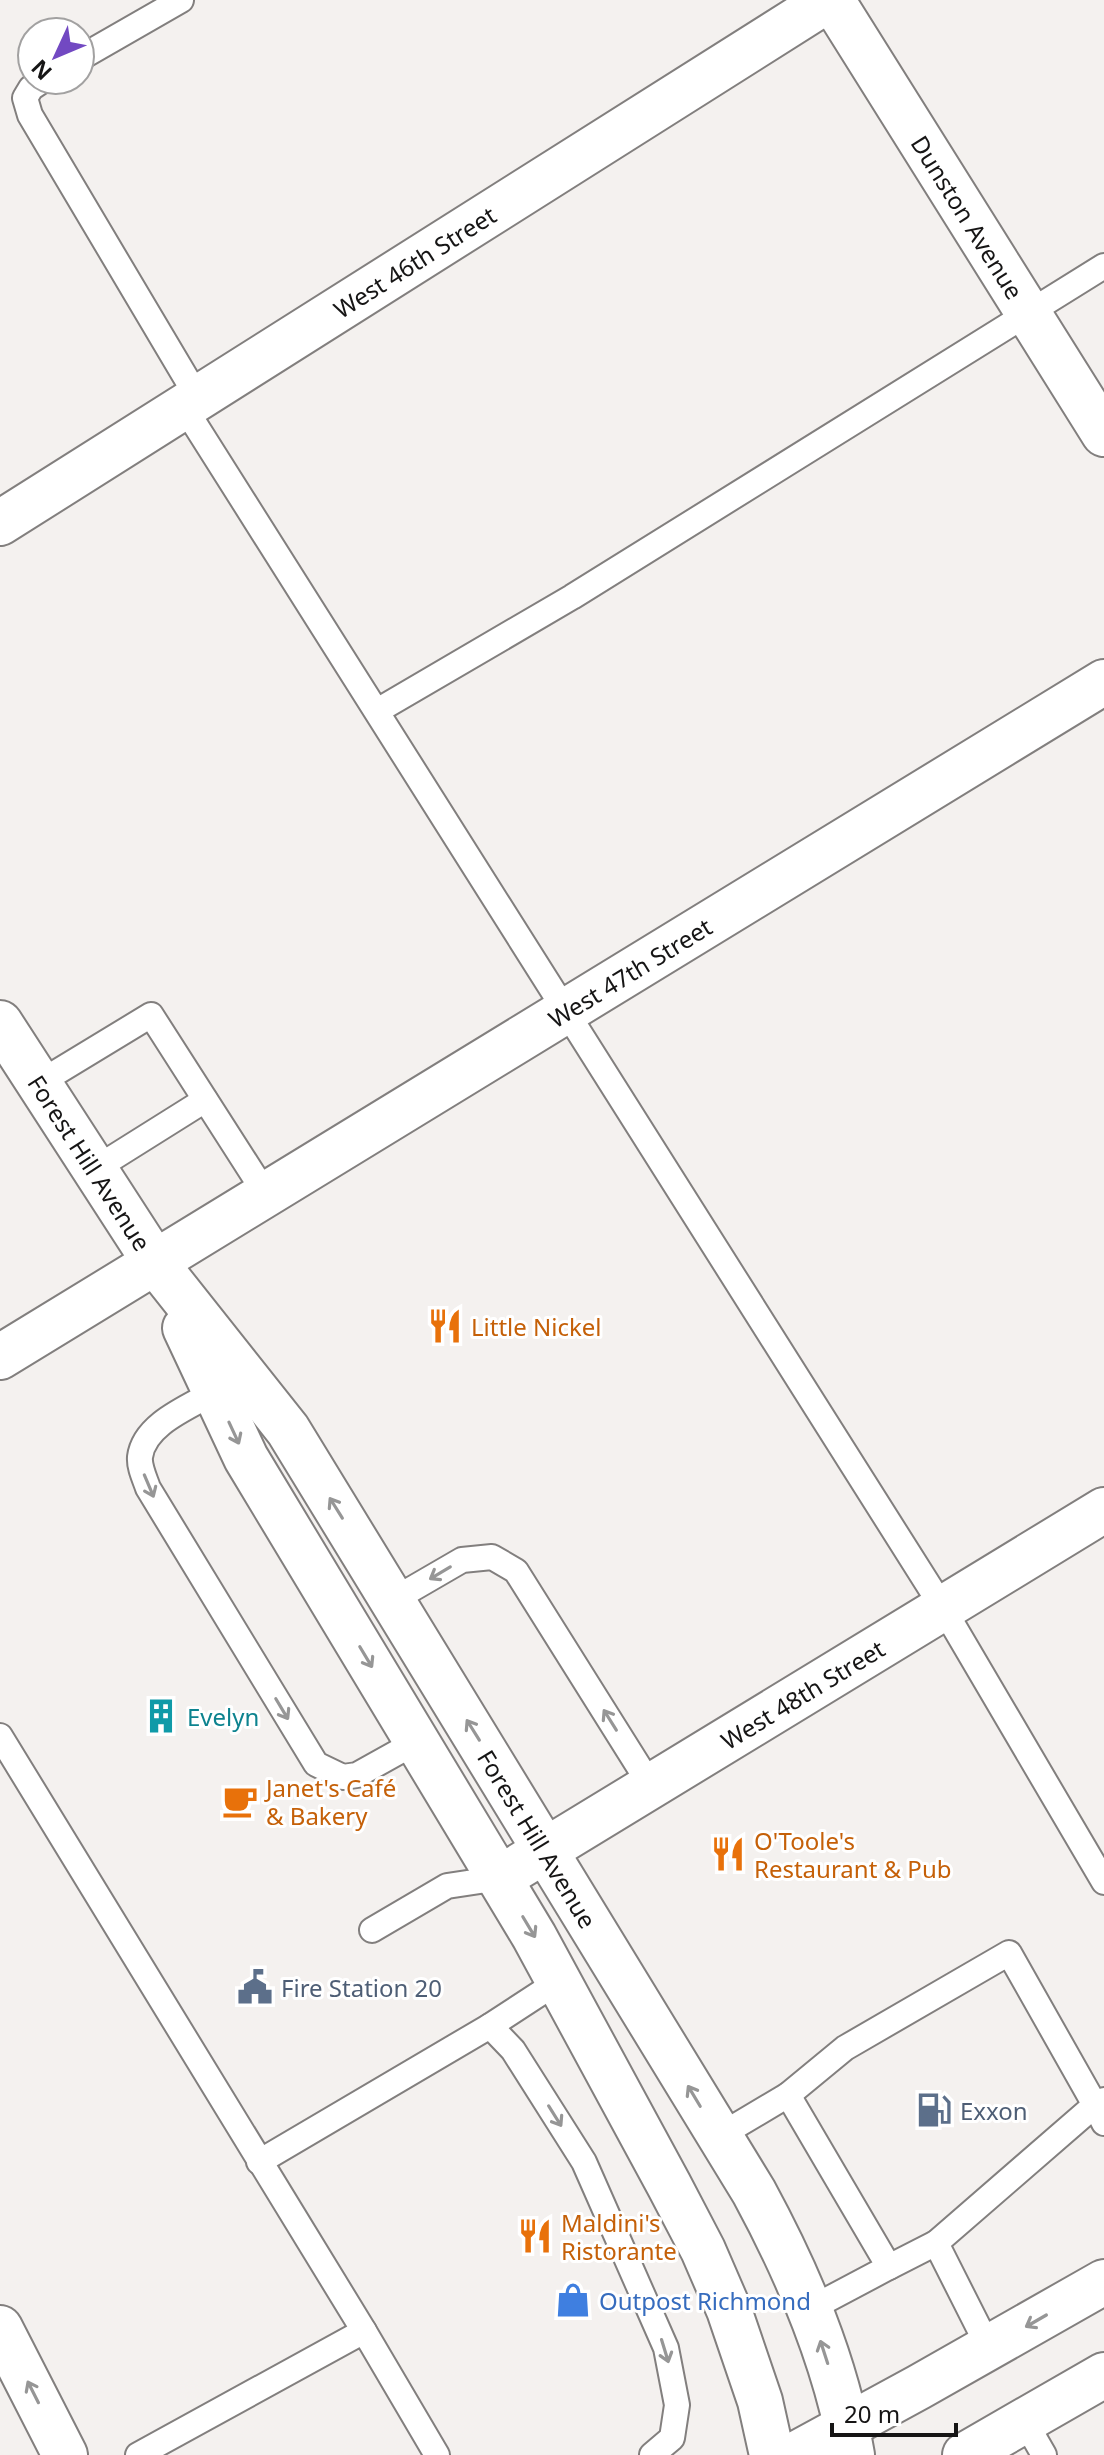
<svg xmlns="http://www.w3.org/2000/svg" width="1104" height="2455" viewBox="0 0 1104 2455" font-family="'Noto Sans',sans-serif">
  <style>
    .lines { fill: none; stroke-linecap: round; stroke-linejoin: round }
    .lane-casing { stroke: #827f7e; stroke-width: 28 }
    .street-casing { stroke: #827f7e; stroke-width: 48 }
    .secondary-casing { stroke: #827f7e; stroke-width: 48 }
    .primary-casing { stroke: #827f7e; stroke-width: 48 }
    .lane { stroke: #fff; stroke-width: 24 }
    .street { stroke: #fff; stroke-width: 44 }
    .secondary { stroke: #fff; stroke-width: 44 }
    .primary { stroke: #fff; stroke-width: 44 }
    .oneway { stroke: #969696 }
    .labels { text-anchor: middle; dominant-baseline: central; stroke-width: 6; stroke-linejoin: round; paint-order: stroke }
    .street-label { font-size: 24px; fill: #161515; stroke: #fff }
    .food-label { font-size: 24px; fill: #c56008; stroke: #fff; text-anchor: start }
    .culture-label { font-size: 24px; fill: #0d838f; stroke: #fff; text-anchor: start }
    .service-label { font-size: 24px; fill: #4e5e75; stroke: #fff; text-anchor: start }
    .shop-label { font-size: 24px; fill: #366cbe; stroke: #fff; text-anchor: start }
  </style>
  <rect width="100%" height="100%" fill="#f4f1ef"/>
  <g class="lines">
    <!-- lane casing -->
    <g class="lane-casing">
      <g id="lane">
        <path d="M80 58 181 0"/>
        <path d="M43 80 31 88 25 98 30 115 198 398"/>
        <path d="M184 407 943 1608 1104 1882"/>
        <path d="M377 711 572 597 1104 266"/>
        <path d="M39 1083 151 1015 265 1193"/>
        <path d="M95 1169 205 1100"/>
        <path d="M215 1392C189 1407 144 1424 140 1457 139 1467 145 1479 148 1488L316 1764 343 1777 357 1775 418 1741"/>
        <path d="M393 1600 462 1560 492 1557 516 1571 651 1786"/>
        <path d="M0 1736 364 2331"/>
        <path d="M372 1930 447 1886 500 1878"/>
        <path d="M490 2026 559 1981"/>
        <path d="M788 2095 845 2048 1009 1953 1095 2105 1104 2100"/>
        <path d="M719 2136 788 2095 889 2267 810 2309"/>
        <path d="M259 2162 490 2026 513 2050 584 2162 666 2348 677 2405 672 2438 652 2455"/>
        <path d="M889 2267 936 2243"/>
        <path d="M989 2348 936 2243 1095 2105 1104 2123"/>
        <path d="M1024 2420 1044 2455"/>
        <path d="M138 2455 364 2331 437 2455"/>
      </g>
    </g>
    <!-- street casing -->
    <g class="street-casing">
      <g id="street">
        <path id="s1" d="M832 0 1104 434"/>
        <path id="s2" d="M0 523 828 0"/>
        <path id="s3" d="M0 1357 1104 682"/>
        <path id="s4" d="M500 1878 1104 1510"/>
        <path d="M0 2328 65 2455"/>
      </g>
    </g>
    <!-- secondary casing -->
    <g class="secondary-casing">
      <g id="secondary">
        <path id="s5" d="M0 1023 154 1261 288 1430 754 2192C799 2275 836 2362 852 2455"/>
        <path d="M185 1328 246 1458 534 1936 669 2185 703 2250 729 2310 760 2401 772 2455"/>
      </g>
    </g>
    <!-- primary casing -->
    <g class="primary-casing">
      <g id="primary">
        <path d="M794 2455 919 2387 1104 2282"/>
        <path d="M965 2455 1104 2375"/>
      </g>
    </g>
    <!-- lane -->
    <use href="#lane" class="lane"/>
    <!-- street -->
    <use href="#street" class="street"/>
    <!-- secondary -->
    <use href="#secondary" class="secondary"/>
    <!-- primary -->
    <use href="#primary" class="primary"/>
  </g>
  <!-- one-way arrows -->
  <defs><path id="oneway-shaft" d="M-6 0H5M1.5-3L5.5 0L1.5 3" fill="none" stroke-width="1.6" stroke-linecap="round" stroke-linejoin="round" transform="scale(2)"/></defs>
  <g class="oneway">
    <use href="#oneway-shaft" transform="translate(234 1433) rotate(65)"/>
    <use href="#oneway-shaft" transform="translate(149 1486) rotate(67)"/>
    <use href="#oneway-shaft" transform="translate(336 1508) rotate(-122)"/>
    <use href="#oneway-shaft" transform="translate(440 1573) rotate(149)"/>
    <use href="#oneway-shaft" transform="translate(366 1657) rotate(59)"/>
    <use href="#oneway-shaft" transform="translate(282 1709) rotate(59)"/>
    <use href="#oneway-shaft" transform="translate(610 1720) rotate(-122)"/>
    <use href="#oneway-shaft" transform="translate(473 1730) rotate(-122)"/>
    <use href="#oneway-shaft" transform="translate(529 1927) rotate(59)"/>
    <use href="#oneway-shaft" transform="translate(694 2096) rotate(-121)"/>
    <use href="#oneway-shaft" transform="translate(555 2116) rotate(58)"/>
    <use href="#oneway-shaft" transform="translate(1036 2321) rotate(150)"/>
    <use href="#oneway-shaft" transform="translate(665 2351) rotate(73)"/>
    <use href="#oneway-shaft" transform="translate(824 2352) rotate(-108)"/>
    <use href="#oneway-shaft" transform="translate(33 2392) rotate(-117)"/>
  </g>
  <!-- icons -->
  <defs>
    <g id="restaurant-bare" transform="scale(2.76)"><path d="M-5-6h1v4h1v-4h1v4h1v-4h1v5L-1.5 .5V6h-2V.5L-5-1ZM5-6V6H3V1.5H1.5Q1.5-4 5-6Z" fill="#e8710a" stroke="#fff" stroke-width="2.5" paint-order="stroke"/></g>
    <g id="building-bare" transform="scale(2.76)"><path d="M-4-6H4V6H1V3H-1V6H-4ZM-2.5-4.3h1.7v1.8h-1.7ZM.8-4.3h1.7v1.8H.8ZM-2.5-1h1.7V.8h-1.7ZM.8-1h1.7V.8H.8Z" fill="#0f9aa8" stroke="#fff" stroke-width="2.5" paint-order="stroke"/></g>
    <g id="cafe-bare" transform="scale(2.76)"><path d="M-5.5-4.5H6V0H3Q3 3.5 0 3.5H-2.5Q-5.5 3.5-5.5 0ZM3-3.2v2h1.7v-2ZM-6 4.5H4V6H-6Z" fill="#e8710a" stroke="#fff" stroke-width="2.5" paint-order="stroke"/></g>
    <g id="civic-bare" transform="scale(2.76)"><path d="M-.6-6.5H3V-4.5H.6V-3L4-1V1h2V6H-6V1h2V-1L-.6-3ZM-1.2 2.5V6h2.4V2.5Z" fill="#5c6f8a" stroke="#fff" stroke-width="2.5" paint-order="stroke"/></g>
    <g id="fuel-bare" transform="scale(2.76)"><path d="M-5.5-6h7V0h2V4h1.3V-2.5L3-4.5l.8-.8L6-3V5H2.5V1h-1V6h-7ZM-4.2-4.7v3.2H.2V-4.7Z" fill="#5c6f8a" stroke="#fff" stroke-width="2.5" paint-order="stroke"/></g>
    <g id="shop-bare" transform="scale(2.76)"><path d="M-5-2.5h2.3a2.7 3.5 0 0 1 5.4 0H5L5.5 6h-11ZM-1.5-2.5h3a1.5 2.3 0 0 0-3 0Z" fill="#3f7fe0" stroke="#fff" stroke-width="2.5" paint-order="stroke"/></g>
  </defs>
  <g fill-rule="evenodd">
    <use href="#restaurant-bare" x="445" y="1326"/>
    <use href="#building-bare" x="161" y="1716"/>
    <use href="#cafe-bare" x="240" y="1801"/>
    <use href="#restaurant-bare" x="728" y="1854"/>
    <use href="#civic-bare" x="255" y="1987"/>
    <use href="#fuel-bare" x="934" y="2110"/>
    <use href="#restaurant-bare" x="535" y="2236"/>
    <use href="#shop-bare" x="573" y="2300"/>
  </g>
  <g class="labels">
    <!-- street labels -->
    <g class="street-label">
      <text stroke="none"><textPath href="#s1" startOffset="256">Dunston Avenue</textPath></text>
      <text stroke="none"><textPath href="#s2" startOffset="490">West 46th Street</textPath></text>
      <text stroke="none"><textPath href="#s3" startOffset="738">West 47th Street</textPath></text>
      <text stroke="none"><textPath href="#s5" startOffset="166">Forest Hill Avenue</textPath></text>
      <text stroke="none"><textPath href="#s4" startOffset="354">West 48th Street</textPath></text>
      <text stroke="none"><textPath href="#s5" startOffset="978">Forest Hill Avenue</textPath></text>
    </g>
    <!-- food labels -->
    <g class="food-label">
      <text x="471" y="1326">Little Nickel</text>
      <text x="266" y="1787">Janet's Café<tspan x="266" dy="28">&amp; Bakery</tspan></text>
      <text x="754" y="1840">O'Toole's<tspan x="754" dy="28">Restaurant &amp; Pub</tspan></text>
      <text x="561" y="2222">Maldini's<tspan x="561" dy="28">Ristorante</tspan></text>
    </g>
    <!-- culture labels -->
    <g class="culture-label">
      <text x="187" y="1716">Evelyn</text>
    </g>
    <!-- service labels -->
    <g class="service-label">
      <text x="281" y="1987">Fire Station 20</text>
      <text x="960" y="2110">Exxon</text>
    </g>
    <!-- shop labels -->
    <g class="shop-label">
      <text x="599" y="2300">Outpost Richmond</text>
    </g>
  </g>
  <!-- north arrow -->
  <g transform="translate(56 56) rotate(226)"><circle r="38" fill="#ffffff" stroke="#a2a1a1" stroke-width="2"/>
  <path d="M0-6L14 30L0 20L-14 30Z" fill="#7249c2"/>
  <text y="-12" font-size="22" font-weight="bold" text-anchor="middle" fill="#161515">N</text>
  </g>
  <!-- scale -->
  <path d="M832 2423v12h124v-12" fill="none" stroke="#161515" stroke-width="4"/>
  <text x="844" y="2423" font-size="24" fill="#161515" stroke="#ffffff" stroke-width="6" paint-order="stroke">20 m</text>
</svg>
